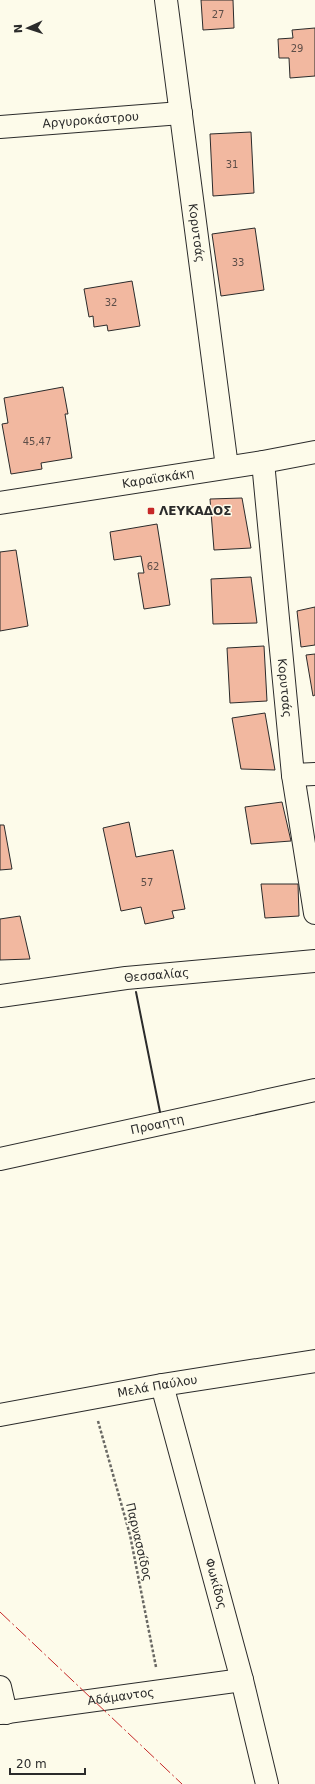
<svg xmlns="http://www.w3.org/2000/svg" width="315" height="1784" viewBox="0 0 315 1784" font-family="'DejaVu Sans',sans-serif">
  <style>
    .building { fill: #f2b8a0; stroke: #2b2b2b }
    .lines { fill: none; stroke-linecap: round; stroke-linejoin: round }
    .minor-casing { stroke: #2b2b2b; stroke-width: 24 }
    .tertiary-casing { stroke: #2b2b2b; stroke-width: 24 }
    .path { stroke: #6a6964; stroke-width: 2.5; stroke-dasharray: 3 2; stroke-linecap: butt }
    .minor { stroke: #fdfbea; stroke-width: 22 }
    .tertiary { stroke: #fdfbea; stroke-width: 22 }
    .wall { stroke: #2b2b2b; stroke-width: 2 }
    .power { stroke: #c62828; stroke-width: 1; stroke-dasharray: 14 3 2 3; stroke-linecap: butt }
    .poi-dot { fill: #c62828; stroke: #fdfbea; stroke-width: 1.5 }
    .labels { text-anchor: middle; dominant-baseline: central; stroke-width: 3; stroke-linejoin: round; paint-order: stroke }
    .number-label { font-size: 10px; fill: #5d4e48 }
    .street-label { font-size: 12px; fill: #2b2b2b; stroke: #fdfbea }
    .poi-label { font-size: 12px; font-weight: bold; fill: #2b2b2b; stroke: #fdfbea; text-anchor: start }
  </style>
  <rect width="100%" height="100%" fill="#fdfbea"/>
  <!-- building -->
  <g class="building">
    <path d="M201 0H233L234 28 203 30Z"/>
    <path d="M315 28V76L290 78 289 58H279L278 39 293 38 292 30Z"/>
    <path d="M251 132 254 193 213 196 210 134Z"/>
    <path d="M255 228 264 290 221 296 212 234Z"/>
    <path d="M132 281 140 326 108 331 107 325 94 327 93 316 89 317 84 289Z"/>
    <path d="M63 387 68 414H65L72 458 41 463 42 469 11 474 2 424 8 423 4 398Z"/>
    <path d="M242 498 251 548 214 550 210 499Z"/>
    <path d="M157 524 170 605 144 609 138 573H144L141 556 114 560 110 532Z"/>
    <path d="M16 550 28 626 0 631V552Z"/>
    <path d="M251 577 257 623 213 624 211 579Z"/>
    <path d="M315 607V645L301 647 297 611Z"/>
    <path d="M264 646 267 701 230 703 227 648Z"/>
    <path d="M315 654V695L313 696 306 655Z"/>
    <path d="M265 713 275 770 241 769 232 718Z"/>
    <path d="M282 802 291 841 251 844 245 807Z"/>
    <path d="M129 822 136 857 173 850 185 909 172 911 174 918 145 924 141 907 121 911 103 828Z"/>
    <path d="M0 825H4L12 869 0 870Z"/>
    <path d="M261 884H298L299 916 265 918Z"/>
    <path d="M20 916 30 959 0 960V919Z"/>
  </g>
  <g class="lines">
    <!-- minor casing -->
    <g class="minor-casing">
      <g id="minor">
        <path id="s1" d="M166 0 227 467"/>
        <path id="s2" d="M0 127 181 113"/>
        <path id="s3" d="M263 462 293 775 315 913"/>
        <path id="s4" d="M0 503 263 462 315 452"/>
        <path d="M293 775 315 774"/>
        <path id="s5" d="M0 1159 315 1090"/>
        <path id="s6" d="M162 1385 242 1680 267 1784"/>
        <path id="s7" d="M0 1415 162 1385 315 1361"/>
        <path d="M0 1687 6 1713"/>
        <path id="s8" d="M0 1713 242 1680"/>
      </g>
    </g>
    <!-- tertiary casing -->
    <g class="tertiary-casing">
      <g id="tertiary">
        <path id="s9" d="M0 996 126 978 315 961"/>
      </g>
    </g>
    <!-- path -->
    <path class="path" d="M98 1421 130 1535 156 1667"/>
    <!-- minor -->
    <use href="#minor" class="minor"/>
    <!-- tertiary -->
    <use href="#tertiary" class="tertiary"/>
    <!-- wall -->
    <path class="wall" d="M136 992 160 1112"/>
    <!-- power -->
    <path class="power" d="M0 1612 182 1784"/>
  </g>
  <!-- markers -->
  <rect class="poi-dot" x="147" y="507" width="8" height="8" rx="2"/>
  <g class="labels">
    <!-- number labels -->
    <g class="number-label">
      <text x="218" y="14">27</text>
      <text x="297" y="48">29</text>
      <text x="232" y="164">31</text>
      <text x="238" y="262">33</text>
      <text x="111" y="302">32</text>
      <text x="37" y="441">45,47</text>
      <text x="153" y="566">62</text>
      <text x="147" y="882">57</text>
    </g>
    <!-- street labels -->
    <g class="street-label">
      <text stroke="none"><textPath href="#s2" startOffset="91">Αργυροκάστρου</textPath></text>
      <text stroke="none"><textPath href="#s1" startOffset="235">Κορυτσάς</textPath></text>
      <text stroke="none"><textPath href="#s4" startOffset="160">Καραϊσκάκη</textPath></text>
      <text stroke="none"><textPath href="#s3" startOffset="227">Κορυτσάς</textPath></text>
      <text stroke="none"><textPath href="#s9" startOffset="158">Θεσσαλίας</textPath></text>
      <text stroke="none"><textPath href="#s5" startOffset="161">Προαητη</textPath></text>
      <text stroke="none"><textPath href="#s7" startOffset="160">Μελά Παύλου</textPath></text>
      <text transform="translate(139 1542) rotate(77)">Παρνασσίδος</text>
      <text stroke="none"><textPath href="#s6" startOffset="206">Φωκίδος</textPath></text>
      <text stroke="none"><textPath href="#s8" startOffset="122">Αδάμαντος</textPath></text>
    </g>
    <!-- poi labels -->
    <g class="poi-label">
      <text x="159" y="511">ΛΕΥΚΑΔΟΣ</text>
    </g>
  </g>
  <!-- north arrow -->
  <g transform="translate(28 28) rotate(267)" stroke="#fdfbea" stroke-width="3" paint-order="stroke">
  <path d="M0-3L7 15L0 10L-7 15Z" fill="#2b2b2b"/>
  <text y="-6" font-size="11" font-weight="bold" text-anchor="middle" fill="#2b2b2b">N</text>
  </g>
  <!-- scale -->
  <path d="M10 1768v6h75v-6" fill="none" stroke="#2b2b2b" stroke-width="2"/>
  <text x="16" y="1768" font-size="12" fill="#2b2b2b" stroke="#fdfbea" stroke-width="3" paint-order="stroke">20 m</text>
</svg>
